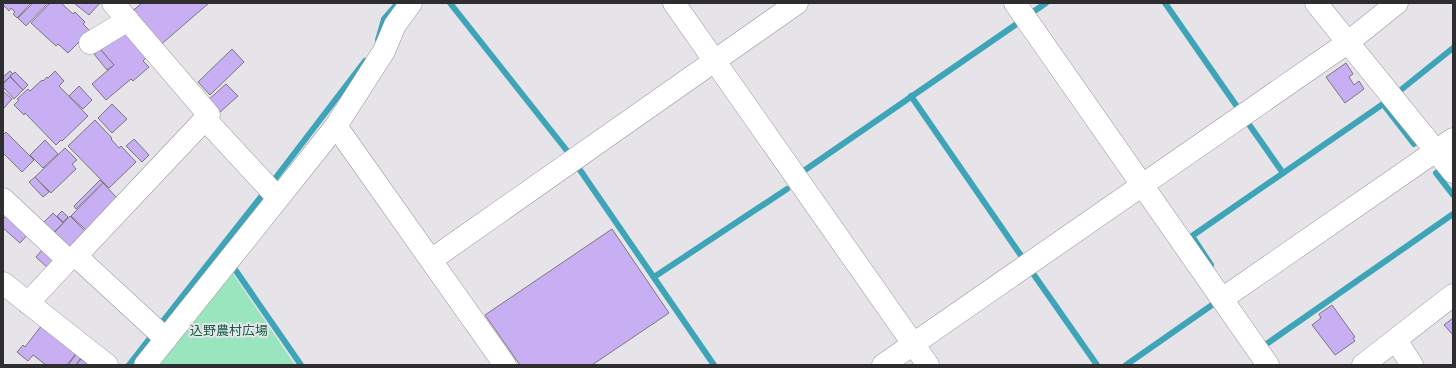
<svg xmlns="http://www.w3.org/2000/svg" width="1456" height="368" viewBox="0 0 1456 368" font-family="Inter,'Noto Sans JP',sans-serif">
  <style>
    .green { fill: #98e5be }
    .lines { fill: none; stroke-linecap: round; stroke-linejoin: round }
    .stream { stroke: #3ea4b8; stroke-width: 6 }
    .building { fill: #c8aff3; stroke: #7a787d }
    .minor-casing { stroke: #97969b; stroke-width: 23 }
    .minor { stroke: #fff; stroke-width: 22 }
    .labels { text-anchor: middle; dominant-baseline: central; stroke-width: 4; stroke-linejoin: round; paint-order: stroke }
    .park-label { font-size: 13px; fill: #0e6040; stroke: #e6e4e9 }
  </style>
  <rect width="100%" height="100%" fill="#e6e4e9"/>
  <!-- green -->
  <path class="green" d="M231 271 295 365H157Z"/>
  <g class="lines">
    <!-- stream -->
    <g class="stream">
      <path d="M450 3 568 152"/>
      <path d="M1165 3 1238 108"/>
      <path d="M1033 12 1046 3"/>
      <path d="M378 40 384 19 398 3"/>
      <path d="M1402 89 1453 48"/>
      <path d="M911 96 1022 257"/>
      <path d="M1248 123 1283 173"/>
      <path d="M580 170 714 365"/>
      <path d="M805 170 1018 23"/>
      <path d="M1436 173 1453 195"/>
      <path d="M274 180 365 61"/>
      <path d="M1211 265 1192 236 1383 104 1414 144"/>
      <path d="M234 268 301 365"/>
      <path d="M1032 272 1097 365"/>
      <path d="M654 277 787 189"/>
      <path d="M163 321 264 193"/>
      <path d="M1265 345 1453 214"/>
      <path d="M129 365 150 338"/>
      <path d="M1126 365 1212 305"/>
    </g>
  </g>
  <!-- building -->
  <g class="building">
    <path d="M3 3H31L17 18 13 14 15 12 11 8 9 11 3 5Z"/>
    <path d="M33 3H48L26 26 18 18Z"/>
    <path d="M50 3H61L73 14 75 12 85 22 83 24 90 31 68 53 58 44 56 46 31 23Z"/>
    <path d="M74 3H100L89 15Z"/>
    <path d="M142 3H209L158 47 129 14Z"/>
    <path d="M123 30 146 58 143 61 149 67 133 81 131 79 106 100 92 84 114 65 100 49Z"/>
    <path d="M100 49 114 65 107 70 94 54Z"/>
    <path d="M232 49 244 62 210 95 198 82Z"/>
    <path d="M1346 63 1353 74 1349 77 1354 85 1359 81 1364 89 1345 103 1326 77Z"/>
    <path d="M10 71 13 74 3 83V77Z"/>
    <path d="M55 71 64 81 59 86 88 116 62 141 61 140 56 145 25 113 24 115 14 105 19 100 17 99 28 89 30 91 42 80 43 81 47 77 48 78Z"/>
    <path d="M15 72 28 85 23 90 10 76Z"/>
    <path d="M10 77 23 90 14 99 3 87V84Z"/>
    <path d="M226 84 238 96 219 113 207 101Z"/>
    <path d="M79 86 92 100 83 109 69 96Z"/>
    <path d="M3 91 12 99 4 108H3Z"/>
    <path d="M112 104 127 119 112 133 98 118Z"/>
    <path d="M95 120 112 138 111 139 119 148 121 146 136 162 109 188 68 146Z"/>
    <path d="M6 132 34 160 22 172 3 153V135Z"/>
    <path d="M134 139 149 155 142 162 126 146Z"/>
    <path d="M45 140 58 154 43 168 30 155Z"/>
    <path d="M65 148 77 160 72 164 76 169 51 193 35 177Z"/>
    <path d="M35 177 49 192 43 197 29 182Z"/>
    <path d="M100 180 103 183 76 209 74 206Z"/>
    <path d="M103 183 117 198 86 230 71 216Z"/>
    <path d="M11 211 32 230 20 243 3 228V219Z"/>
    <path d="M62 211 68 217 63 222 57 216Z"/>
    <path d="M53 213 63 223 52 234 42 224Z"/>
    <path d="M70 216 87 233 68 252 51 236Z"/>
    <path d="M612 229 669 313 592 365H520L485 315Z"/>
    <path d="M42 250 57 264 51 271 36 257Z"/>
    <path d="M1332 305 1355 337 1353 338 1355 341 1335 355 1312 325 1321 318 1319 314Z"/>
    <path d="M1453 318V335L1444 325Z"/>
    <path d="M42 325 77 352 67 365H46L33 355 28 361 17 352 23 345 25 347Z"/>
    <path d="M77 353 82 356 76 365H68Z"/>
    <path d="M81 359 89 365H76Z"/>
  </g>
  <g class="lines">
    <!-- minor casing -->
    <g class="minor-casing">
      <g id="minor">
        <path d="M113 3 209 115 76 256 166 339"/>
        <path d="M674 3 928 365"/>
        <path d="M1015 3 1268 365"/>
        <path d="M1316 3 1453 172"/>
        <path d="M90 43 128 20"/>
        <path d="M205 119 278 198"/>
        <path d="M336 126 505 365"/>
        <path d="M3 199 68 260 76 256"/>
        <path d="M431 260 797 3"/>
        <path d="M3 283 107 365"/>
        <path d="M1222 299 1453 139"/>
        <path d="M28 303 68 260"/>
        <path d="M1396 340 1412 365"/>
        <path d="M145 365 336 126 384 51 395 25 411 3"/>
        <path d="M883 365 1347 43 1397 3"/>
        <path d="M1363 365 1453 295"/>
      </g>
    </g>
    <!-- minor -->
    <use href="#minor" class="minor"/>
  </g>
  <g class="labels">
    <!-- park labels -->
    <g class="park-label">
      <text x="229" y="330">込野農村広場</text>
    </g>
  </g>
  <!-- border -->
  <rect width="1456" height="368" fill="none" stroke="#2e2d2f" stroke-width="8"/>
</svg>
